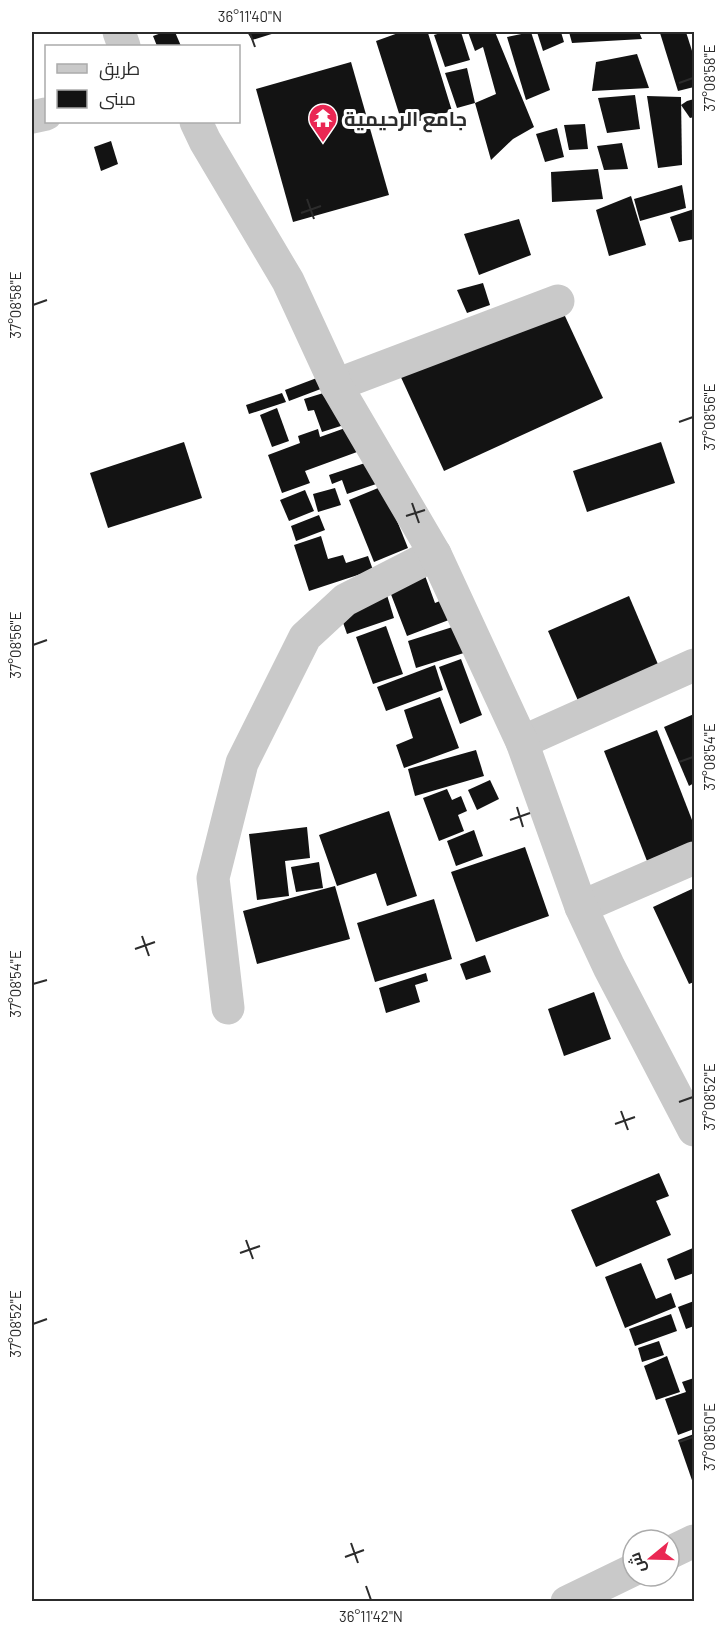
<svg xmlns="http://www.w3.org/2000/svg" width="726" height="1633" viewBox="0 0 726 1633" font-family="Barlow,Cairo,sans-serif">
  <style>
    .building { fill: #131313 }
    .lines { fill: none; stroke-linecap: round; stroke-linejoin: round }
    .minor { stroke: #c9c9c9; stroke-width: 33 }
    .tertiary { stroke: #c9c9c9; stroke-width: 33 }
    .ticks { fill: none; stroke: #2c2c2c; stroke-width: 2 }
    .labels { text-anchor: middle; dominant-baseline: central; stroke-width: 6; stroke-linejoin: round; paint-order: stroke }
    .poi-label { font-size: 20px; font-weight: bold; fill: #2c2c2c; stroke: #fff; text-anchor: start }
    .neatline { fill: none; stroke: #2c2c2c; stroke-width: 2 }
    .ticks-label { font-size: 15px; text-anchor: middle; fill: #2c2c2c }
  </style>
  <rect width="100%" height="100%" fill="#fff"/>
  <!-- building -->
  <g class="building">
    <path d="M164 32H175L181 46H157L153 36Z"/>
    <path d="M247 32H278L252 40Z"/>
    <path d="M401 32H410L412 34 428 33 452 111 403 126 376 41Z"/>
    <path d="M444 32H461L470 60 445 67 434 35Z"/>
    <path d="M468 32H495L534 127 513 139 491 160 475 103 457 108 445 73 467 68 475 103 496 94 483 47 475 51Z"/>
    <path d="M531 32 550 90 526 100 507 37Z"/>
    <path d="M537 32H561L564 42 543 51Z"/>
    <path d="M569 32H639L642 39 572 43Z"/>
    <path d="M666 32H686L694 57V87L678 91 660 33Z"/>
    <path d="M637 54 649 88 592 91 596 62Z"/>
    <path d="M351 62 389 195 293 222 256 89Z"/>
    <path d="M635 95 640 129 607 133 598 98Z"/>
    <path d="M647 96 681 97 682 165 658 168Z"/>
    <path d="M694 99V117L690 118 681 105 687 101Z"/>
    <path d="M585 124 588 149 569 150 564 125Z"/>
    <path d="M557 128 564 157 545 162 536 134Z"/>
    <path d="M111 141 118 164 101 171 94 147Z"/>
    <path d="M622 143 628 169 604 170 597 146Z"/>
    <path d="M598 169 603 199 552 202 551 172Z"/>
    <path d="M682 185 686 208 640 221 634 199Z"/>
    <path d="M631 196 646 245 609 256 596 210Z"/>
    <path d="M694 209V239L679 242 670 217Z"/>
    <path d="M519 219 531 255 479 275 464 234Z"/>
    <path d="M483 283 490 305 467 313 457 290Z"/>
    <path d="M558 301 603 398 444 471 399 373Z"/>
    <path d="M322 376 326 387 289 401 285 390Z"/>
    <path d="M333 390 344 425 322 432 314 410 308 411 304 399Z"/>
    <path d="M282 393 286 402 249 414 246 405Z"/>
    <path d="M277 408 289 441 272 447 260 415Z"/>
    <path d="M348 427 357 452 305 471 310 483 282 493 268 455 300 443 298 436 318 429 320 437Z"/>
    <path d="M184 442 202 498 108 528 90 473Z"/>
    <path d="M661 442 675 483 587 512 573 471Z"/>
    <path d="M371 461 379 483 347 494 342 480 332 484 329 475Z"/>
    <path d="M383 486 408 548 374 562 349 500Z"/>
    <path d="M335 488 341 505 318 512 313 494Z"/>
    <path d="M305 490 314 511 289 521 280 500Z"/>
    <path d="M319 515 325 530 296 541 291 526Z"/>
    <path d="M321 536 328 559 343 555 346 563 368 556 373 570 309 591 294 545Z"/>
    <path d="M423 570 435 603 447 598 454 618 407 636 387 584Z"/>
    <path d="M387 595 394 618 347 634 339 611Z"/>
    <path d="M629 596 660 669 579 703 548 631Z"/>
    <path d="M459 625 467 652 416 668 408 641Z"/>
    <path d="M386 626 403 674 373 684 356 637Z"/>
    <path d="M461 659 482 715 460 724 439 667Z"/>
    <path d="M435 665 443 690 386 711 377 687Z"/>
    <path d="M440 697 459 748 404 768 396 745 413 738 404 710Z"/>
    <path d="M694 714V783L689 786 664 727Z"/>
    <path d="M657 730 694 825V842L647 861 604 751Z"/>
    <path d="M476 750 484 776 415 796 408 769Z"/>
    <path d="M490 780 499 799 477 810 468 790Z"/>
    <path d="M447 789 452 800 461 796 467 811 458 815 464 831 439 841 423 798Z"/>
    <path d="M389 811 417 896 387 906 376 873 337 886 319 835Z"/>
    <path d="M307 827 310 858 285 861 289 896 257 900 249 834Z"/>
    <path d="M474 830 483 856 456 866 447 841Z"/>
    <path d="M525 847 549 916 476 942 451 872Z"/>
    <path d="M319 862 323 888 296 892 291 867Z"/>
    <path d="M335 886 350 939 257 964 243 911Z"/>
    <path d="M694 888V982L689 984 653 907Z"/>
    <path d="M434 899 452 959 375 982 357 923Z"/>
    <path d="M485 955 491 972 466 980 460 964Z"/>
    <path d="M426 973 428 981 415 985 420 1002 386 1013 379 988Z"/>
    <path d="M594 992 611 1039 564 1056 548 1009Z"/>
    <path d="M659 1173 669 1196 656 1201 671 1235 596 1267 571 1210Z"/>
    <path d="M693 1248 694 1273 675 1280 667 1259Z"/>
    <path d="M641 1263 656 1299 671 1293 676 1307 625 1328 605 1277Z"/>
    <path d="M694 1301V1326L686 1329 678 1307Z"/>
    <path d="M671 1314 677 1331 635 1346 629 1329Z"/>
    <path d="M659 1341 664 1355 642 1362 638 1348Z"/>
    <path d="M667 1356 680 1392 656 1400 644 1366Z"/>
    <path d="M694 1378V1429L678 1435 665 1399 686 1392 682 1382Z"/>
    <path d="M694 1434V1486L678 1440Z"/>
  </g>
  <g class="lines">
    <!-- minor -->
    <g class="minor">
      <path d="M32 117 46 114"/>
      <path d="M336 385 558 301"/>
      <path d="M522 742 694 665"/>
      <path d="M581 907 694 858"/>
      <path d="M228 1008 213 878 242 763 305 637 345 600 435 554"/>
      <path d="M669 1553 694 1541"/>
      <path d="M567 1602 633 1570"/>
    </g>
    <!-- tertiary -->
    <g class="tertiary">
      <path d="M119 32 124 46"/>
      <path d="M196 122 205 141 288 281 336 385 435 554 522 742 581 907 609 967 694 1130"/>
    </g>
  </g>
  <!-- ticks -->
  <path class="ticks" d="M250 33 255 47M679 83 693 78M307 199 314 219M301 213 321 206M33 305 47 300M679 422 693 417M412 503 419 523M406 516 425 510M33 645 47 640M679 762 693 757M517 807 523 827M510 820 530 813M142 936 149 956M135 949 155 942M33 984 47 980M679 1102 693 1097M621 1111 628 1130M615 1124 635 1117M246 1240 253 1259M240 1253 260 1246M33 1324 47 1319M679 1442 693 1437M351 1543 358 1563M345 1557 364 1550M366 1586 371 1600"/>
  <!-- icons -->
  <defs>
    <g id="temple-pin" transform="scale(1.5)"><path d="M0 17L-7.5 6A9.5 9.5 0 1 1 7.5 6Z" fill="#ea2753" stroke="#fff"/><path d="M0-6L5-2H3V0L6.5 2.5H4V6H1.5V3h-3V6H-4V2.5H-6.5L-3 0V-2H-5Z" fill="#fff"/></g>
  </defs>
  <g fill-rule="evenodd">
    <use href="#temple-pin" x="323" y="118"/>
  </g>
  <g class="labels">
    <!-- poi labels -->
    <g class="poi-label">
      <text x="344" y="118">جامع الرحيمية</text>
    </g>
  </g>
  <!-- border -->
  <rect width="726" height="1633" fill="none" stroke="#ffffff" stroke-width="66"/>
  <!-- legend -->
  <rect x="45" y="45" width="195" height="78" fill="#ffffff" stroke="#ababab" stroke-width="1.5"/>
  <rect x="57" y="64" width="30" height="9" fill="#c9c9c9" stroke="#ababab" stroke-width="1.5"/>
  <text x="99" y="75" font-size="18" fill="#2c2c2c">طريق</text>
  <rect x="57" y="90" width="30" height="18" fill="#131313" stroke="#ababab" stroke-width="1.5"/>
  <text x="99" y="105" font-size="18" fill="#2c2c2c">مبنى</text>
  <!-- north arrow -->
  <g transform="translate(651 1558) rotate(251)"><circle r="28" fill="#ffffff" stroke="#ababab" stroke-width="1.5"/>
  <path d="M0-4.5L10 22L0 15L-10 22Z" fill="#ea2753"/>
  <text y="-9" font-size="16" font-weight="bold" text-anchor="middle" fill="#2c2c2c">ش</text>
  </g>
  <rect x="33" y="33" width="660" height="1567" class="neatline"/>
  <g class="ticks-label">
    <text x="250" y="22">36°11'40"N</text>
    <text transform="translate(710 78) rotate(-90)" y="5">37°08'58"E</text>
    <text transform="translate(16 305) rotate(-90)" y="5">37°08'58"E</text>
    <text transform="translate(710 417) rotate(-90)" y="5">37°08'56"E</text>
    <text transform="translate(16 645) rotate(-90)" y="5">37°08'56"E</text>
    <text transform="translate(710 757) rotate(-90)" y="5">37°08'54"E</text>
    <text transform="translate(16 984) rotate(-90)" y="5">37°08'54"E</text>
    <text transform="translate(710 1097) rotate(-90)" y="5">37°08'52"E</text>
    <text transform="translate(16 1324) rotate(-90)" y="5">37°08'52"E</text>
    <text transform="translate(710 1437) rotate(-90)" y="5">37°08'50"E</text>
    <text x="371" y="1622">36°11'42"N</text>
  </g>
</svg>
